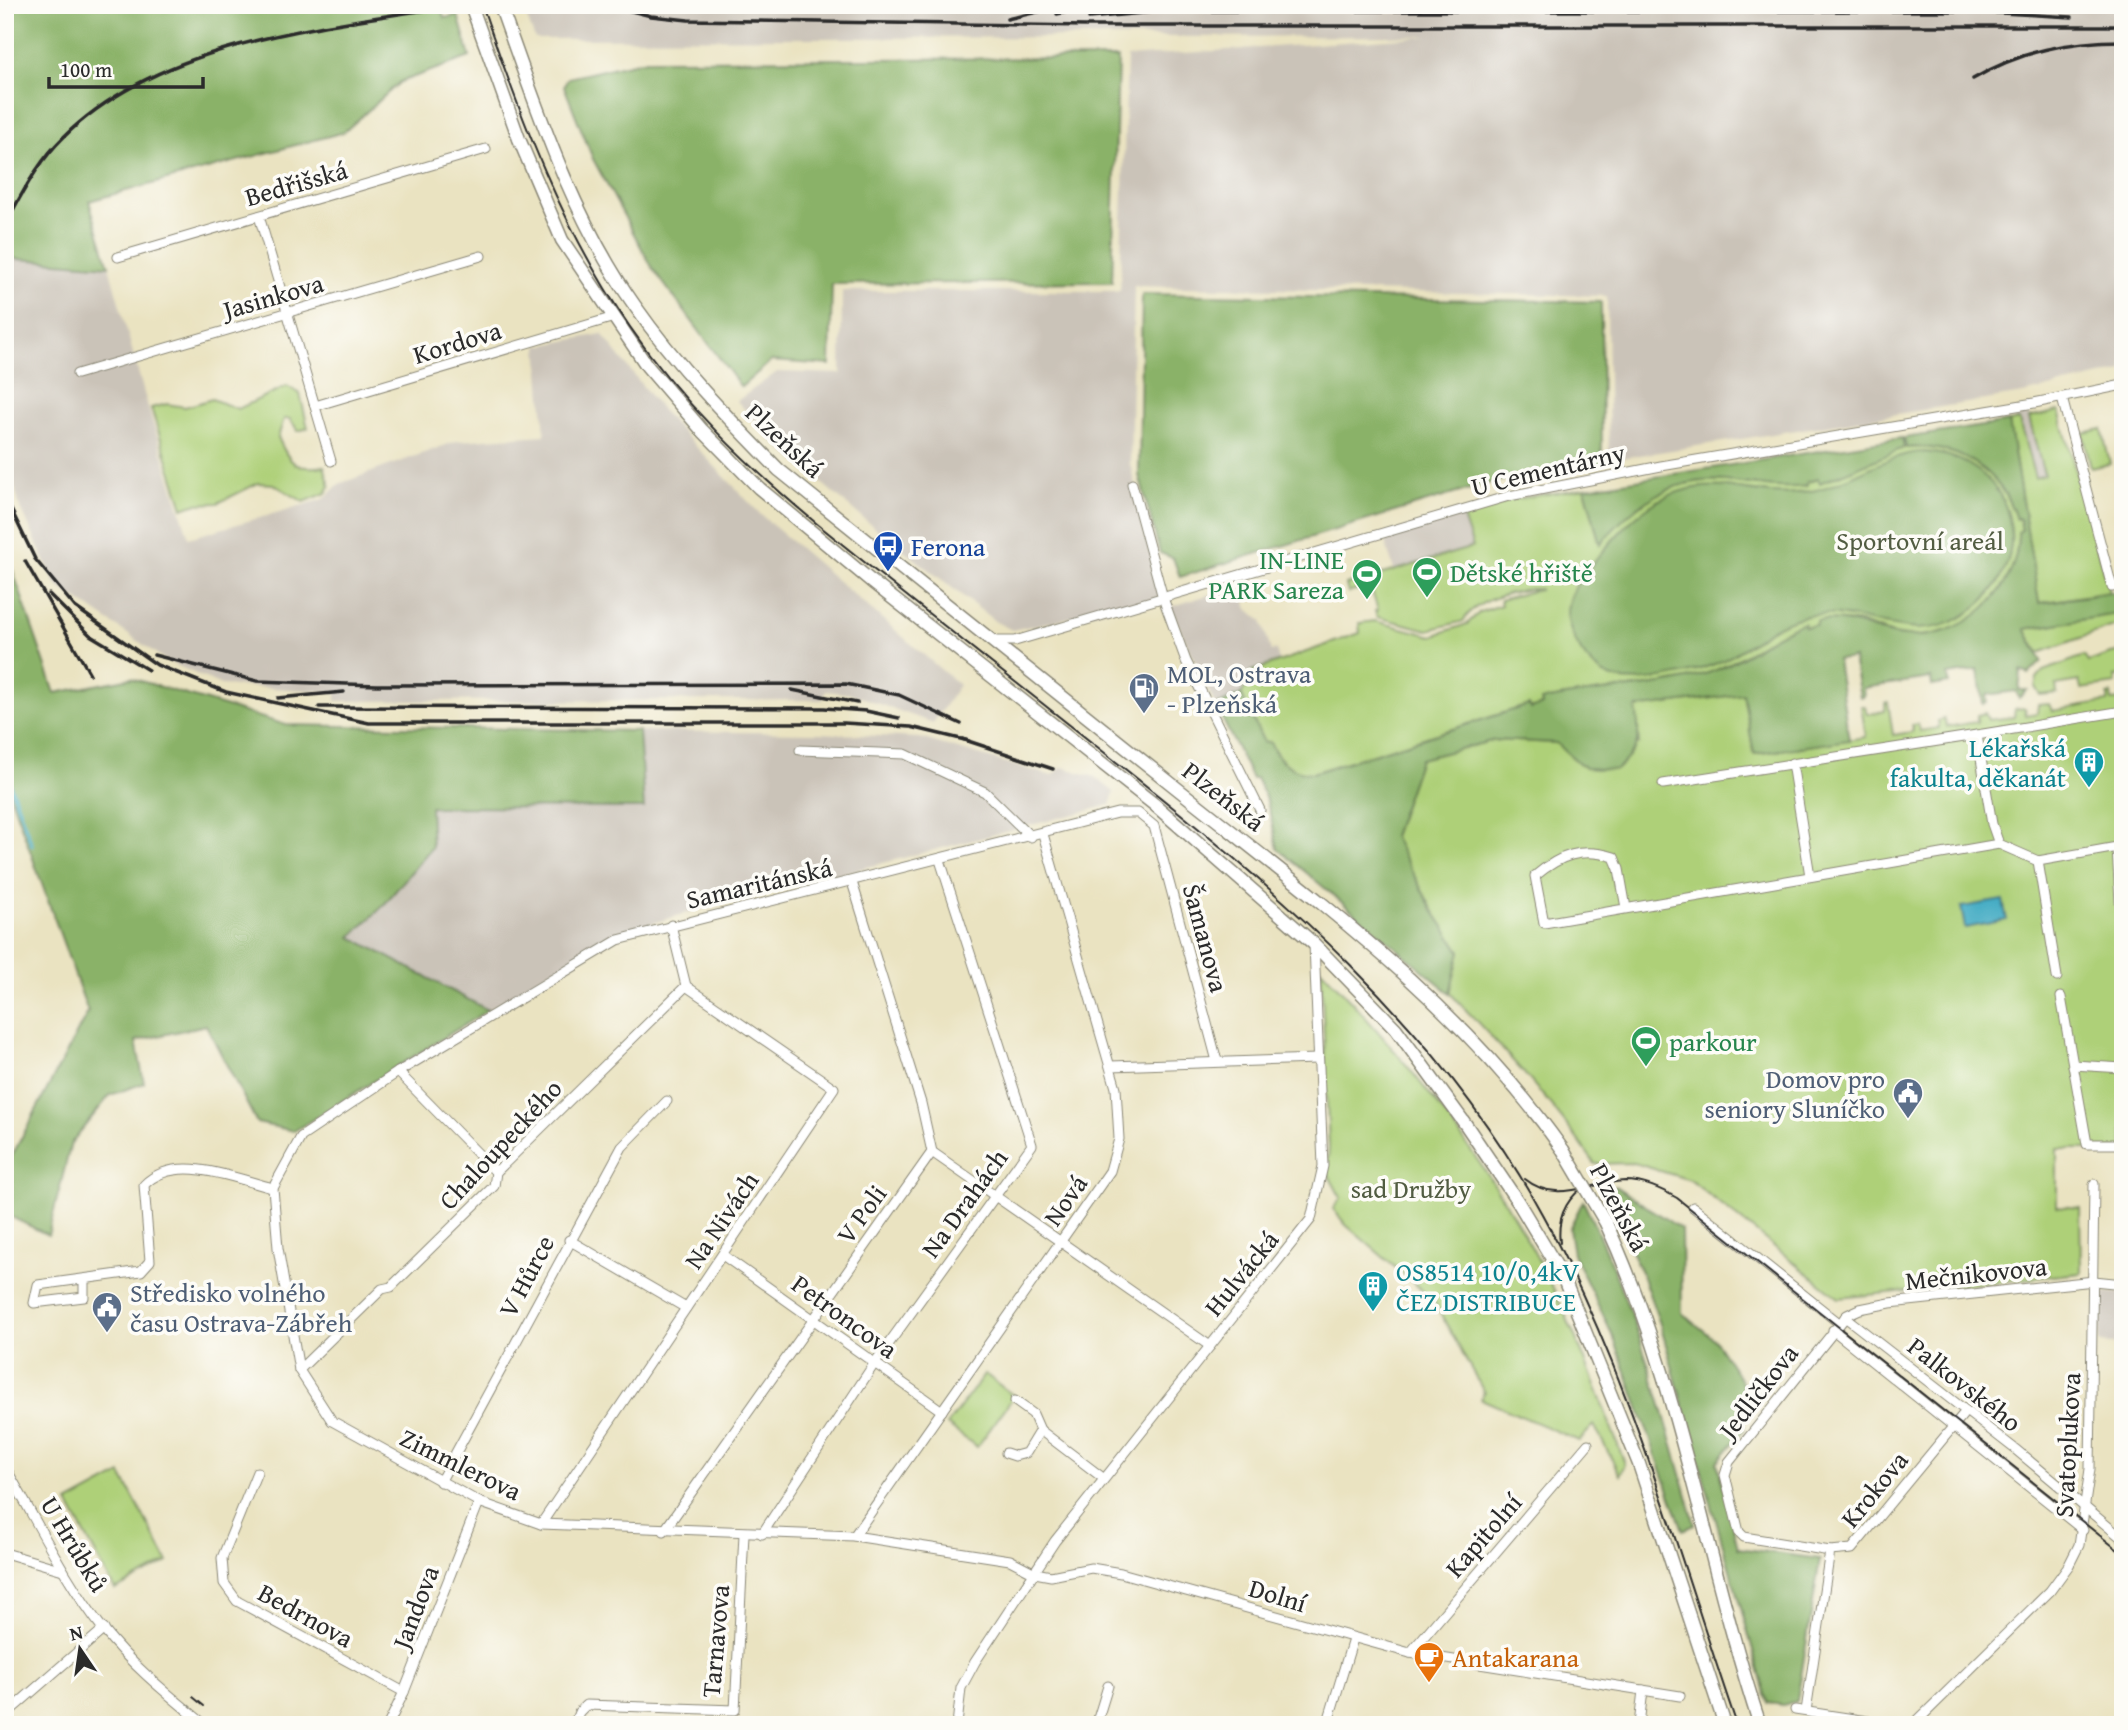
<svg xmlns="http://www.w3.org/2000/svg" width="2128" height="1730" viewBox="0 0 2128 1730" font-family="'Gentium Book Plus',serif">
  <style>
    .industrial { fill: #cac3b8 }
    .green { fill: #aed078; stroke: #6c7e52; stroke-width: 2 }
    .forest { fill: #8ab268; stroke: #5a6e4a; stroke-width: 2 }
    .water { fill: #46adc5; stroke: #386c78; stroke-width: 2 }
    .lines { fill: none; stroke-linecap: round; stroke-linejoin: round }
    .stream { stroke: #46adc5; stroke-width: 3.5 }
    .street-casing { stroke: #8a8776; stroke-width: 11 }
    .secondary-casing { stroke: #8a8776; stroke-width: 15 }
    .street { stroke: #fff; stroke-width: 9 }
    .secondary { stroke: #fff; stroke-width: 12 }
    .tram { stroke: #2b2b2b; stroke-width: 2 }
    .rail { stroke: #2b2b2b; stroke-width: 3.5 }
    .secondary-bridge-casing { stroke: #8a8776; stroke-width: 15; stroke-linecap: butt }
    .secondary-bridge { stroke: #fff; stroke-width: 12 }
    .labels { text-anchor: middle; dominant-baseline: central; stroke-width: 7; stroke-linejoin: round; paint-order: stroke }
    .street-label { font-size: 26px; fill: #2b2b2b; stroke: #fdfcf7 }
    .park-label { font-size: 26px; fill: #525d42; stroke: #fdfcf7 }
    .transit-label { font-size: 26px; fill: #164399; stroke: #fdfcf7; text-anchor: start }
    .leisure-label { font-size: 26px; fill: #27864d; stroke: #fdfcf7; text-anchor: start }
    .service-label { font-size: 26px; fill: #4e5e75; stroke: #fdfcf7; text-anchor: start }
    .culture-label { font-size: 26px; fill: #0d838f; stroke: #fdfcf7; text-anchor: end }
    .food-label { font-size: 26px; fill: #c56008; stroke: #fdfcf7; text-anchor: start }
  </style>
  <rect width="100%" height="100%" fill="#fdfcf7"/>
  <filter id="ink" filterUnits="userSpaceOnUse"><feTurbulence type="fractalNoise" baseFrequency=".0143" numOctaves="2"/><feDisplacementMap in="SourceGraphic" scale="14" xChannelSelector="R" yChannelSelector="G"/><feConvolveMatrix kernelMatrix="1 2 1 2 8 2 1 2 1" color-interpolation-filters="sRGB"/></filter>
  <filter id="wash" filterUnits="userSpaceOnUse"><feTurbulence type="fractalNoise" baseFrequency=".00686" numOctaves="4" result="noise"/><feDisplacementMap in="SourceGraphic" scale="28" xChannelSelector="R" yChannelSelector="G"/><feGaussianBlur stdDeviation="1.57" result="paint"/><feColorMatrix in="noise" values="0 0 0 0 0 0 0 0 0 0 0 0 0 0 0 0 0 1.4 0 .05"/><feComposite in="paint" operator="in"/></filter>
  <g filter="url(#wash)">
    <rect width="100%" height="100%" fill="#eae3c1"/>
    <!-- industrial -->
    <g class="industrial">
      <path d="M522 5H2123V371L2023 394 1609 460 1607 296 1134 286 1130 464 1163 598 1012 630 996 622 865 520 775 443 737 401 777 372 841 374 842 291H1120L1127 57 1430 36 535 39Z"/>
      <path d="M5 258 109 266 147 404 189 538 324 499 339 484 457 441 545 435 538 346 602 334 663 412 762 516 959 685 933 723 852 694 825 691 823 700 336 701V692L221 685 167 661 56 585 19 504 5 447Z"/>
      <path d="M2059 411 2077 475 2020 489 2009 422 2028 413 2029 417Z"/>
      <path d="M1457 512 1462 515 1473 547 1394 570 1383 535Z"/>
      <path d="M1240 585 1248 609 1262 621 1271 651 1276 650 1279 661 1250 672 1242 693 1216 706 1170 607Z"/>
      <path d="M639 731 819 733 920 738 1052 776 1062 767 1095 777 1114 792 1110 805 687 913 616 934 488 1010 351 937 383 906 430 807 643 808Z"/>
      <path d="M2101 1292 2123 1293V1345L2099 1343Z"/>
    </g>
    <!-- green -->
    <g class="green">
      <path d="M287 386 300 394 308 428 298 431 290 419H284L278 437C289 463 295 471 324 466L330 486 326 493 304 502 273 484 258 483 218 503 194 504 183 508 151 408 167 404 185 407 212 399 238 409Z"/>
      <path d="M2059 411 2109 592 2039 603 2009 422 2019 420 2035 478 2044 475 2029 418Z"/>
      <path d="M2102 429 2110 464 2091 468 2083 433Z"/>
      <path d="M1902 438H1904L1907 448C1957 443 2000 470 2016 519H2020L2022 531 2018 532C2020 591 1965 640 1906 636 1891 635 1878 628 1864 624 1848 620 1833 620 1816 621L1817 625 1804 627V624C1768 634 1743 661 1708 673 1657 691 1595 687 1542 701V705L1531 709 1529 705 1312 773C1292 773 1278 760 1270 742L1264 743 1241 694 1248 684 1250 672 1360 633 1359 623 1375 621 1432 636 1467 624 1480 612 1501 605 1500 600 1540 589C1517 588 1471 602 1464 621L1428 630 1377 617 1375 611 1378 610 1370 586 1348 593 1346 585 1473 547 1462 515 1509 500 1585 488 1600 544C1633 505 1672 476 1726 481 1754 484 1779 490 1807 485V482L1819 479 1820 482 1903 448Z"/>
      <path d="M2123 613V632L2119 624 2039 653 2025 629Z"/>
      <path d="M2123 650V675L2115 676 2116 684 2081 689 2079 681 2056 685 2057 693 2040 695 2035 687 2037 678 2043 671 2084 656 2088 662Z"/>
      <path d="M1744 694 1754 754 1866 737 1861 706H1865L1867 714 1885 711V703L1888 702 1893 735 1912 732V725L1917 724 1920 731 1939 728 1938 721 1944 719 1947 727 1977 722V715L1985 713 1988 720 2014 717 2015 709 2025 708 2026 715 2037 713 2038 705 2049 704 2052 711 2108 702V695L2111 694 2112 701 2123 700V1149H2057V1206L2080 1208 2081 1273 1839 1298 1690 1180 1634 1163 1595 1164C1553 1102 1502 1048 1450 993L1460 951 1432 909 1393 837 1420 759 1495 740 1556 743 1585 768 1639 744 1635 708Z"/>
      <path d="M1321 969C1414 1066 1499 1175 1557 1297 1583 1351 1604 1408 1625 1464L1620 1475 1594 1425 1579 1441 1481 1399 1484 1392 1433 1300 1346 1225 1333 1209 1341 1198 1327 1172 1329 1147Z"/>
      <path d="M985 1374 1014 1396 977 1447 947 1425Z"/>
      <path d="M121 1474 168 1562 115 1590 68 1503Z"/>
    </g>
    <!-- forest -->
    <g class="forest">
      <path d="M5 5H440L444 18 458 15 470 57 400 82 344 132 89 201 109 266 5 258Z"/>
      <path d="M1118 58 1112 282 832 284 830 365 771 361 741 387 653 269 593 159 564 86 568 78 646 60Z"/>
      <path d="M1142 294 1601 302 1602 463 1493 482 1180 577 1173 558 1160 553 1139 475Z"/>
      <path d="M2009 422 2039 603 2123 591V613L2025 629 2042 661 2029 674 2021 671 2019 690H2027L2019 698 2016 691 1986 695 1987 703 1983 704 1978 670 1948 675 1949 683 1932 686 1931 678 1863 688 1864 696 1860 697 1853 658 1837 660 1849 740 1754 754 1743 694 1636 708C1641 739 1640 749 1616 770L1585 768 1556 743 1495 740 1420 759 1393 836 1432 909 1460 951 1450 993 1278 849 1267 801 1256 778 1252 779 1216 706 1241 694 1264 743 1270 742C1277 760 1292 773 1313 773L1529 705 1531 709 1542 705 1541 701C1596 687 1655 691 1708 673 1743 662 1768 635 1804 623L1805 627 1816 625V621C1854 616 1873 634 1906 636 1965 640 2020 591 2018 532L2022 530 2020 519H2016C2001 470 1957 443 1906 448L1904 438Z"/>
      <path d="M1902 438 1904 448 1820 483 1818 479 1807 482V486C1779 490 1754 484 1726 481 1672 476 1633 505 1600 544L1585 488Z"/>
      <path d="M1925 452C2018 458 2045 569 1960 618 1907 648 1859 604 1802 617 1772 624 1751 646 1724 660 1699 672 1637 688 1610 677 1598 672 1588 662 1581 651 1559 614 1564 599 1590 567 1629 519 1664 478 1733 488 1761 492 1787 497 1816 490 1854 481 1885 453 1925 452Z"/>
      <path d="M5 548 55 693 131 678 286 725 639 731 644 808 430 807 432 847 383 906 351 937 488 1010 294 1131 257 1123 206 1025 136 1041 144 1083 110 1095 71 1143 48 1235 5 1214V1169L88 1012 5 781Z"/>
      <path d="M1615 1186 1681 1229 1682 1313 1713 1338 1742 1382 1744 1430 1717 1462 1738 1548 1820 1559 1797 1701 1783 1705 1768 1703 1660 1324 1641 1272 1602 1190Z"/>
      <path d="M1583 1201C1634 1305 1665 1414 1695 1525L1683 1530 1613 1336 1573 1254 1569 1229Z"/>
    </g>
    <!-- water -->
    <path class="water" d="M2003 900 2007 920 1965 928 1961 907Z"/>
    <g class="lines">
      <!-- stream -->
      <g class="stream">
        <path d="M5 771 32 845"/>
        <path d="M5 1563 9 1564"/>
      </g>
    </g>
  </g>
  <g filter="url(#ink)">
    <g class="lines">
      <!-- street casing -->
      <g class="street-casing">
        <g id="street">
          <path d="M259 216 331 461"/>
          <path d="M118 257 486 149"/>
          <path d="M77 374 481 256"/>
          <path d="M2062 398 2112 587 2123 585"/>
          <path d="M315 406 611 318"/>
          <path d="M1132 484 1163 598 1186 661 1260 810"/>
          <path d="M995 641H1015L1509 496 1661 466 2034 403 2123 385"/>
          <path d="M1977 735 2123 711"/>
          <path d="M800 750 905 754 985 792 1031 837"/>
          <path d="M1792 763 1810 876"/>
          <path d="M1663 784 1977 735 1992 824 1999 844"/>
          <path d="M2117 847 2120 902 2123 908"/>
          <path d="M2038 861 2057 977"/>
          <path d="M1626 908 1619 869 1614 857C1581 847 1560 855 1535 876L1544 923 1999 844 2038 861 2123 846"/>
          <path d="M2061 997 2087 1144H2123"/>
          <path d="M1217 1061 1154 826 1138 813H1117L618 940 398 1072 301 1137 273 1188 278 1248 299 1370 332 1421 479 1502 541 1524 854 1536 1010 1560 1035 1573 1051 1576 1091 1568 1121 1573 1410 1653 1680 1696"/>
          <path d="M2073 1065 2123 1068"/>
          <path d="M1111 1066 1317 1059"/>
          <path d="M398 1072 496 1172"/>
          <path d="M932 1152 1210 1346"/>
          <path d="M1693 1207 1839 1323"/>
          <path d="M569 1240 686 1308"/>
          <path d="M724 1256 942 1411"/>
          <path d="M84 1279V1297L34 1303 38 1285 141 1271 150 1261 144 1185C176 1152 235 1179 273 1188"/>
          <path d="M1845 1317 2015 1449 2123 1539"/>
          <path d="M1833 1330 2083 1530"/>
          <path d="M299 1370 382 1289 391 1287 494 1186 496 1172 686 986 671 925"/>
          <path d="M1040 1430 1103 1478"/>
          <path d="M1006 1453 1015 1456 1026 1453 1040 1430 1033 1414 1015 1401"/>
          <path d="M5 1467C37 1521 64 1579 103 1629 132 1666 169 1695 205 1725"/>
          <path d="M257 1472 222 1558 224 1583 237 1601 404 1692"/>
          <path d="M440 1482 622 1147 667 1101"/>
          <path d="M541 1524 834 1088 686 986"/>
          <path d="M664 1531 932 1152 921 1103 852 882"/>
          <path d="M762 1534 874 1364 1032 1145 940 860"/>
          <path d="M854 1536 1110 1171 1119 1139 1116 1088 1043 834"/>
          <path d="M1830 1551 1744 1537 1739 1532 1725 1475 1729 1462 1847 1315 1860 1309 1890 1303 2094 1281 2123 1284"/>
          <path d="M5 1553 63 1570"/>
          <path d="M1410 1653 1588 1444"/>
          <path d="M1795 1710 1893 1725"/>
          <path d="M1806 1711 1830 1551 1852 1549 1966 1411"/>
          <path d="M5 1715 104 1629"/>
          <path d="M388 1725 404 1692 479 1502"/>
          <path d="M574 1725 579 1712 586 1705 735 1710 744 1534"/>
          <path d="M957 1725 961 1688 975 1662 1055 1541 1311 1219 1323 1166 1314 944"/>
          <path d="M1096 1725 1108 1686"/>
          <path d="M1327 1725 1353 1639"/>
          <path d="M1639 1725 1643 1690"/>
          <path d="M1913 1725 2050 1591 2069 1565 2079 1545 2090 1469 2094 1184"/>
          <path d="M2118 1725 2123 1719"/>
        </g>
      </g>
      <!-- secondary casing -->
      <g class="secondary-casing">
        <g id="secondary">
          <path d="M471 5 519 139 562 240 647 366 701 429 759 488 871 581 1155 805 1314 944 1396 1029 1466 1125 1518 1202 1563 1277 1639 1464 1725 1725"/>
          <path d="M500 5C537 108 571 216 635 306 677 366 728 418 779 470 912 577 1046 684 1179 790 1317 900 1461 1004 1563 1150"/>
          <path d="M1606 1223C1680 1382 1705 1559 1760 1725"/>
        </g>
      </g>
      <!-- street -->
      <use href="#street" class="street"/>
      <!-- secondary -->
      <use href="#secondary" class="secondary"/>
      <!-- tram -->
      <g class="tram">
        <path d="M482 5C521 118 562 229 630 327 681 402 747 465 816 523 913 602 1012 679 1110 757 1275 888 1439 1025 1542 1214 1631 1375 1677 1552 1737 1725"/>
        <path d="M1525 1179C1557 1205 1590 1182 1625 1181 1644 1181 1661 1189 1677 1198L2123 1554"/>
        <path d="M1560 1243C1557 1220 1564 1202 1582 1188"/>
        <path d="M193 1697 204 1706"/>
      </g>
      <!-- rail -->
      <g class="rail">
        <path d="M199 5 388 6"/>
        <path d="M608 5 651 16 688 20 1087 26H2123"/>
        <path d="M913 5 1015 7"/>
        <path d="M1057 14 1102 5"/>
        <path d="M1089 18 1164 11H1965L2072 17"/>
        <path d="M1007 19 1068 5"/>
        <path d="M1973 79C2020 51 2069 41 2123 41"/>
        <path d="M5 225C20 197 35 168 56 145 153 40 327 26 459 5"/>
        <path d="M5 497 35 559 75 607 157 665 226 692 369 723H844L911 727 969 741"/>
        <path d="M25 561 90 674"/>
        <path d="M49 594 90 635 148 670"/>
        <path d="M154 655 257 681 377 685 846 684 899 695 961 724"/>
        <path d="M792 690 857 703"/>
        <path d="M278 698 344 692"/>
        <path d="M319 707 824 708 866 711 899 718"/>
        <path d="M962 739 1053 769"/>
      </g>
      <!-- secondary-bridge casing -->
      <g class="secondary-bridge-casing">
        <path id="secondary-bridge" d="M1563 1150 1606 1223"/>
      </g>
      <!-- secondary-bridge -->
      <use href="#secondary-bridge" class="secondary-bridge"/>
    </g>
  </g>
  <!-- icons -->
  <defs>
    <g id="bus-pin" transform="scale(1.575)"><path d="M0 17L-7.5 6A9.5 9.5 0 1 1 7.5 6Z" fill="#1a4fb4" stroke="#fdfcf7"/><path d="M-5-6H5V4H4V6H2V4H-2V6H-4V4H-5ZM-3.5-4V0h7V-4ZM-3.5 1.2v1.5H-2V1.2ZM2 1.2v1.5H3.5V1.2Z" fill="#fff"/></g>
    <g id="stadium-pin" transform="scale(1.575)"><path d="M0 17L-7.5 6A9.5 9.5 0 1 1 7.5 6Z" fill="#2e9e5b" stroke="#fdfcf7"/><path d="M0-5a6.5 5 0 1 0 0 10a6.5 5 0 1 0 0-10ZM-3.5-1.8h7v3.6h-7Z" fill="#fff"/></g>
    <g id="fuel-pin" transform="scale(1.575)"><path d="M0 17L-7.5 6A9.5 9.5 0 1 1 7.5 6Z" fill="#5c6f8a" stroke="#fdfcf7"/><path d="M-5.5-6h7V0h2V4h1.3V-2.5L3-4.5l.8-.8L6-3V5H2.5V1h-1V6h-7ZM-4.2-4.7v3.2H.2V-4.7Z" fill="#fff"/></g>
    <g id="building-pin" transform="scale(1.575)"><path d="M0 17L-7.5 6A9.5 9.5 0 1 1 7.5 6Z" fill="#0f9aa8" stroke="#fdfcf7"/><path d="M-4-6H4V6H1V3H-1V6H-4ZM-2.5-4.3h1.7v1.8h-1.7ZM.8-4.3h1.7v1.8H.8ZM-2.5-1h1.7V.8h-1.7ZM.8-1h1.7V.8H.8Z" fill="#fff"/></g>
    <g id="civic-pin" transform="scale(1.575)"><path d="M0 17L-7.5 6A9.5 9.5 0 1 1 7.5 6Z" fill="#5c6f8a" stroke="#fdfcf7"/><path d="M-.6-6.5H3V-4.5H.6V-3L4-1V1h2V6H-6V1h2V-1L-.6-3ZM-1.2 2.5V6h2.4V2.5Z" fill="#fff"/></g>
    <g id="cafe-pin" transform="scale(1.575)"><path d="M0 17L-7.5 6A9.5 9.5 0 1 1 7.5 6Z" fill="#e8710a" stroke="#fdfcf7"/><path d="M-5.5-4.5H6V0H3Q3 3.5 0 3.5H-2.5Q-5.5 3.5-5.5 0ZM3-3.2v2h1.7v-2ZM-6 4.5H4V6H-6Z" fill="#fff"/></g>
  </defs>
  <g fill-rule="evenodd">
    <use href="#bus-pin" x="888" y="546"/>
    <use href="#stadium-pin" x="1427" y="572"/>
    <use href="#stadium-pin" x="1367" y="574"/>
    <use href="#fuel-pin" x="1144" y="688"/>
    <use href="#building-pin" x="2089" y="762"/>
    <use href="#stadium-pin" x="1646" y="1041"/>
    <use href="#civic-pin" x="1908" y="1093"/>
    <use href="#building-pin" x="1373" y="1286"/>
    <use href="#civic-pin" x="107" y="1307"/>
    <use href="#cafe-pin" x="1429" y="1657"/>
  </g>
  <g class="labels">
    <!-- street labels -->
    <g class="street-label">
      <text transform="translate(296 183) rotate(-16)">Bedřišská</text>
      <text transform="translate(273 296) rotate(-16)">Jasinkova</text>
      <text transform="translate(457 342) rotate(-17)">Kordova</text>
      <text transform="translate(785 440) rotate(43)">Plzeňská</text>
      <text transform="translate(1548 469) rotate(-13)">U Cementárny</text>
      <text transform="translate(1224 796) rotate(38)">Plzeňská</text>
      <text transform="translate(759 883) rotate(-13)">Samaritánská</text>
      <text transform="translate(1206 938) rotate(75)">Šamanova</text>
      <text transform="translate(500 1144) rotate(-47)">Chaloupeckého</text>
      <text transform="translate(1065 1200) rotate(-55)">Nová</text>
      <text transform="translate(964 1203) rotate(-54)">Na Drahách</text>
      <text transform="translate(1620 1207) rotate(62)">Plzeňská</text>
      <text transform="translate(861 1214) rotate(-54)">V Poli</text>
      <text transform="translate(721 1220) rotate(-56)">Na Nivách</text>
      <text transform="translate(1241 1273) rotate(-51)">Hulvácká</text>
      <text transform="translate(1976 1273) rotate(-6)">Mečnikovova</text>
      <text transform="translate(526 1276) rotate(-62)">V Hůrce</text>
      <text transform="translate(845 1316) rotate(36)">Petroncova</text>
      <text transform="translate(1965 1384) rotate(38)">Palkovského</text>
      <text transform="translate(1758 1391) rotate(-52)">Jedličkova</text>
      <text transform="translate(2067 1445) rotate(-87)">Svatoplukova</text>
      <text transform="translate(461 1464) rotate(26)">Zimmlerova</text>
      <text transform="translate(1874 1489) rotate(-51)">Krokova</text>
      <text transform="translate(1483 1535) rotate(-49)">Kapitolní</text>
      <text transform="translate(75 1544) rotate(59)">U Hrůbků</text>
      <text transform="translate(1278 1595) rotate(17)">Dolní</text>
      <text transform="translate(415 1607) rotate(-69)">Jandova</text>
      <text transform="translate(306 1615) rotate(29)">Bedrnova</text>
      <text transform="translate(715 1641) rotate(-85)">Tarnavova</text>
    </g>
    <!-- park labels -->
    <g class="park-label">
      <text x="1920" y="540">Sportovní areál</text>
      <text x="1411" y="1188">sad Družby</text>
    </g>
    <!-- transit labels -->
    <g class="transit-label">
      <text x="911" y="546">Ferona</text>
    </g>
    <!-- leisure labels -->
    <g class="leisure-label">
      <text x="1344" y="559" text-anchor="end">IN-LINE<tspan x="1344" dy="30">PARK Sareza</tspan></text>
      <text x="1450" y="572">Dětské hřiště</text>
      <text x="1669" y="1041">parkour</text>
    </g>
    <!-- service labels -->
    <g class="service-label">
      <text x="1167" y="673">MOL, Ostrava<tspan x="1167" dy="30">- Plzeňská</tspan></text>
      <text x="1885" y="1078" text-anchor="end">Domov pro<tspan x="1885" dy="30">seniory Sluníčko</tspan></text>
      <text x="130" y="1292">Středisko volného<tspan x="130" dy="30">času Ostrava-Zábřeh</tspan></text>
    </g>
    <!-- culture labels -->
    <g class="culture-label">
      <text x="2066" y="747">Lékařská<tspan x="2066" dy="30">fakulta, děkanát</tspan></text>
      <text x="1396" y="1271" text-anchor="start">OS8514 10/0,4kV<tspan x="1396" dy="30">ČEZ DISTRIBUCE</tspan></text>
    </g>
    <!-- food labels -->
    <g class="food-label">
      <text x="1452" y="1657">Antakarana</text>
    </g>
  </g>
  <!-- margin -->
  <rect width="2128" height="1730" fill="none" stroke="#fdfcf7" stroke-width="28"/>
  <!-- north arrow -->
  <g transform="translate(80 1649) rotate(347)" stroke="#fdfcf7" stroke-width="5" paint-order="stroke">
  <path d="M0-5L12 26L0 18L-12 26Z" fill="#2b2b2b"/>
  <text y="-10" font-size="19" font-weight="bold" text-anchor="middle" fill="#2b2b2b">N</text>
  </g>
  <!-- scale -->
  <path d="M49 77v10h154v-10" fill="none" stroke="#2b2b2b" stroke-width="3.5"/>
  <text x="60" y="77" font-size="21" fill="#2b2b2b" stroke="#fdfcf7" stroke-width="5" paint-order="stroke">100 m</text>
</svg>
